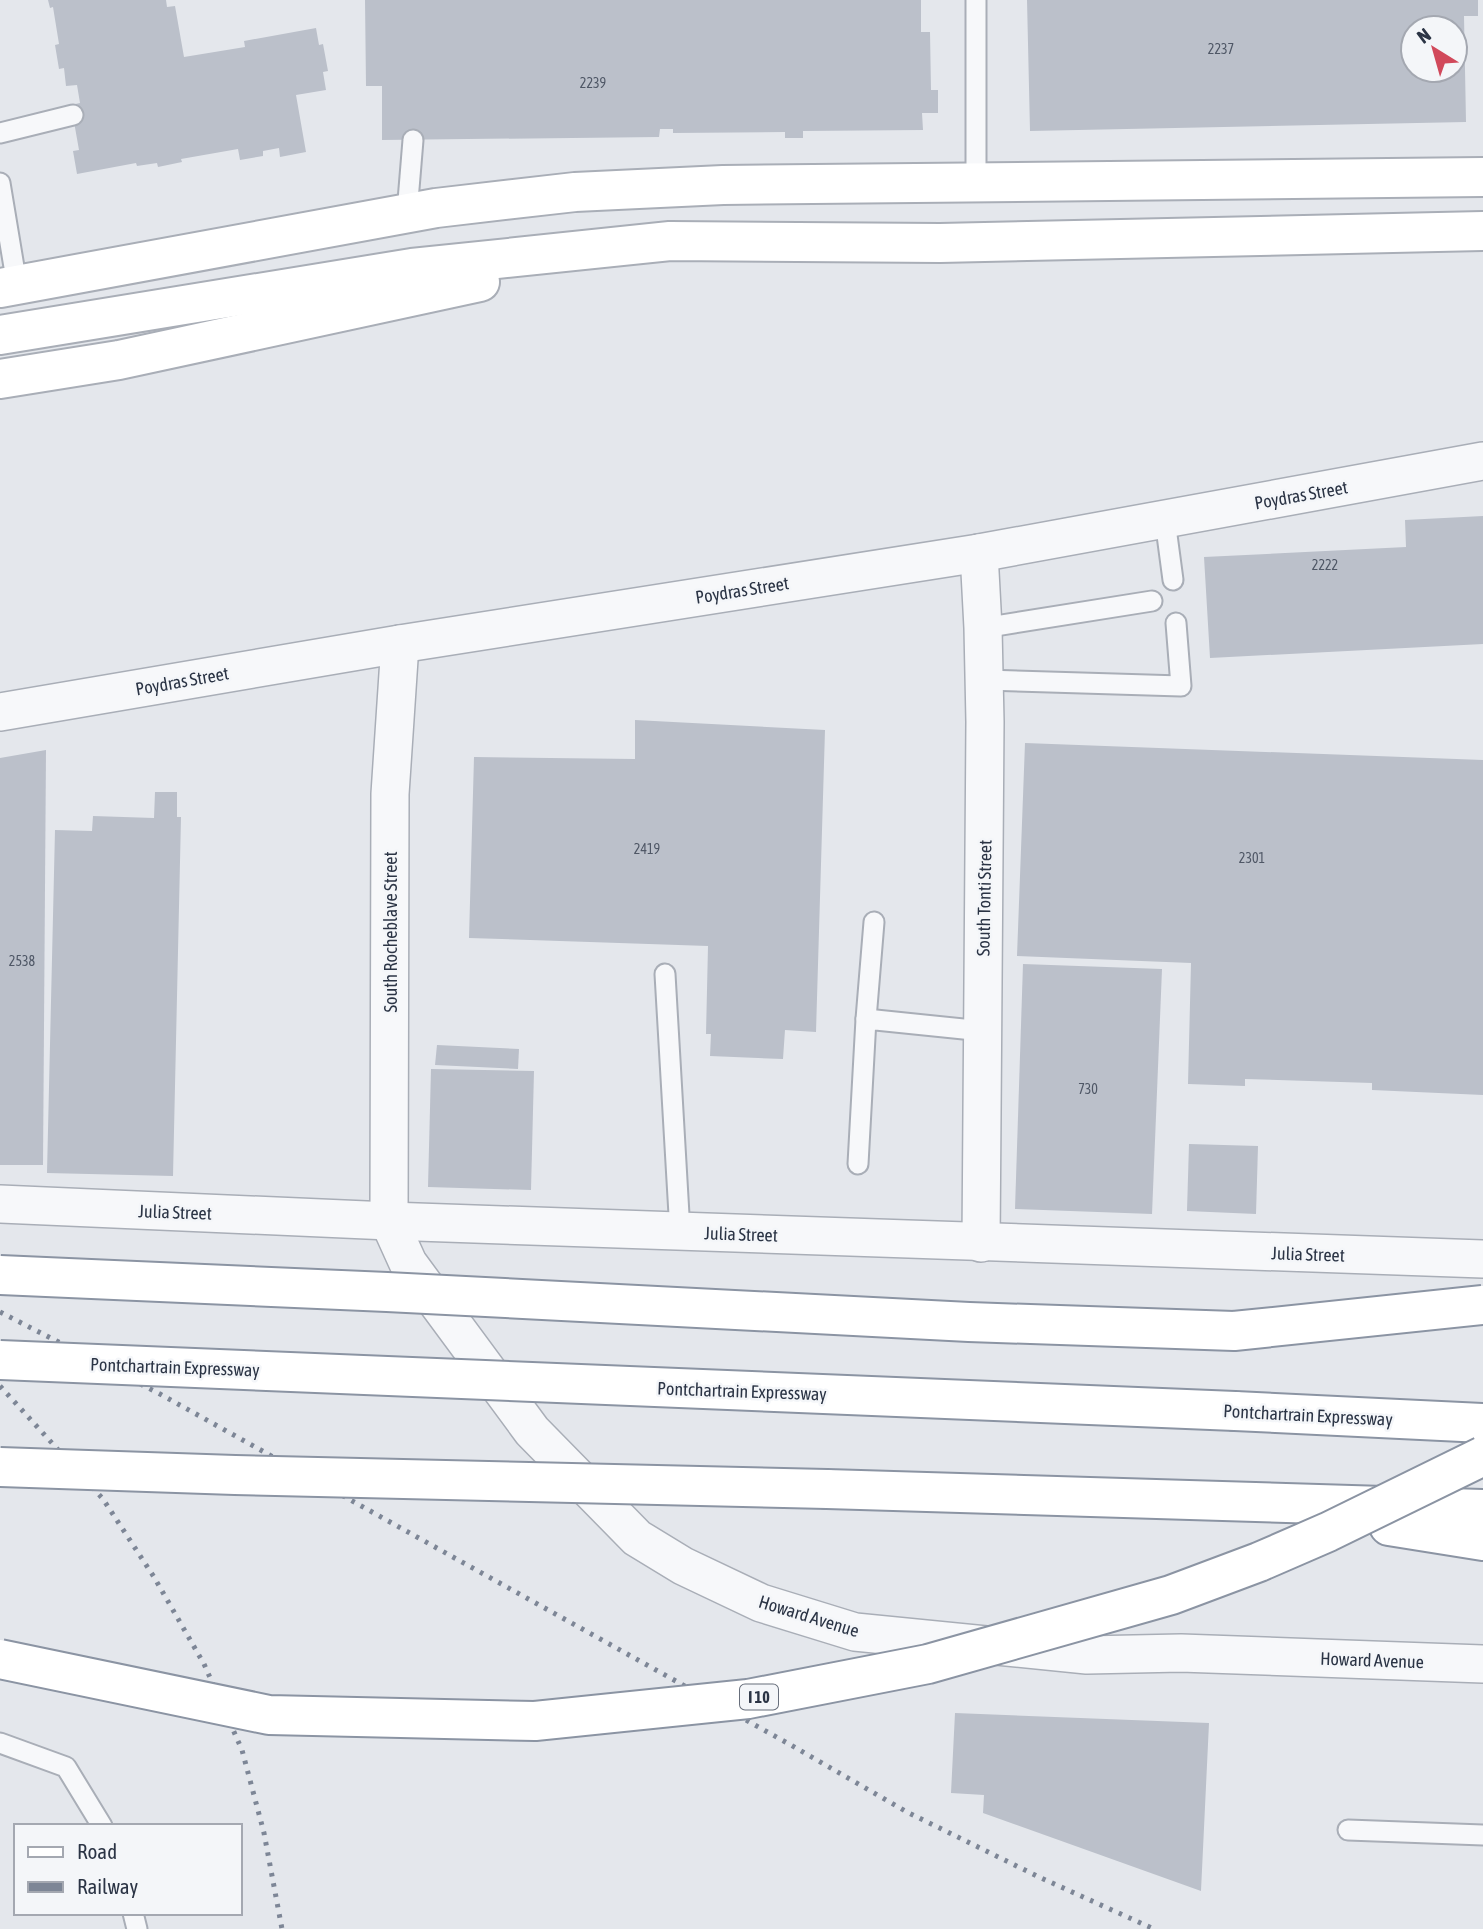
<svg xmlns="http://www.w3.org/2000/svg" width="1483" height="1929" viewBox="0 0 1483 1929" font-family="'Asap Condensed',sans-serif">
  <style>
    .building { fill: #bbc0ca; fill-rule: evenodd }
    .lines { fill: none; stroke-linecap: round; stroke-linejoin: round }
    .lane-casing { stroke: #a9aeb7; stroke-width: 23 }
    .street-casing { stroke: #a9aeb7; stroke-width: 40 }
    .secondary-casing { stroke: #a9aeb7; stroke-width: 42 }
    .highway-casing { stroke: #8b94a3; stroke-width: 42 }
    .lane { stroke: #f7f8fa; stroke-width: 19 }
    .street { stroke: #f7f8fa; stroke-width: 37 }
    .secondary { stroke: #fff; stroke-width: 38 }
    .highway { stroke: #fff; stroke-width: 38 }
    .rail { stroke: #7d8696; stroke-width: 5; stroke-dasharray: 3.5 7; stroke-linecap: butt }
    .highway-bridge-casing { stroke: #8b94a3; stroke-width: 42; stroke-linecap: butt }
    .highway-bridge { stroke: #fff; stroke-width: 38 }
    .labels { text-anchor: middle; dominant-baseline: central; stroke-width: 5; stroke-linejoin: round; paint-order: stroke }
    .number-label { font-size: 14px; fill: #4f5766 }
    .shield { fill: #f4f6f9; stroke: #676e7b; stroke-width: 2 }
    .shield-label { font-size: 16px; font-weight: bold; fill: #2b3445 }
    .street-label { font-size: 18px; fill: #2b3445; stroke: #f4f6f9 }
  </style>
  <rect width="100%" height="100%" fill="#e4e7ec"/>
  <!-- building -->
  <g class="building">
    <path d="M48 0H166L167 7 175 6 184 57 245 47 244 41 316 28 319 45 323 44 328 71 323 72 326 90 296 95 306 152 280 157 279 148 263 151V156L240 160 238 149 181 159 182 162 158 167 157 163 137 166 136 163 77 174 73 151 79 150 71 105 80 103 77 85 66 86 64 68 59 69 55 45 59 44 53 7 50 8Z"/>
    <path d="M365 0H921V32H930L931 90H938V113H922L923 130 803 131V138H785V132L673 133V129H660L659 137 382 140V86H366Z"/>
    <path d="M1027 0H1478V16H1464L1466 122 1030 131ZM1413 28H1455V70H1413Z"/>
    <path d="M1483 516V644L1210 658 1204 557 1406 547 1405 520Z"/>
    <path d="M635 720 825 730 816 1032 785 1030 783 1059 710 1056 711 1034H706L708 946 469 938 474 757 635 759Z"/>
    <path d="M1025 743 1483 760V1095L1372 1090V1083L1245 1079V1086L1188 1084 1191 963 1017 956Z"/>
    <path d="M46 750 43 1165H0V758Z"/>
    <path d="M155 792H177V817H181L173 1176 47 1173 55 830 92 831 93 816 154 818Z"/>
    <path d="M1023 964 1162 969 1152 1214 1015 1209Z"/>
    <path d="M437 1045 519 1049 518 1069 435 1065Z"/>
    <path d="M431 1069 534 1071 531 1190 428 1187Z"/>
    <path d="M1189 1144 1258 1146 1256 1214 1187 1211Z"/>
    <path d="M955 1713 1209 1723 1201 1891 983 1813 984 1795 951 1793Z"/>
  </g>
  <g class="lines">
    <!-- lane casing -->
    <g class="lane-casing">
      <g id="lane">
        <path d="M0 133 73 115"/>
        <path d="M976 182V0"/>
        <path d="M0 183 17 285"/>
        <path d="M407 213 413 140"/>
        <path d="M1165 520 1173 580"/>
        <path d="M983 628 1152 601"/>
        <path d="M985 680 1181 686 1176 623"/>
        <path d="M665 974 680 1232"/>
        <path d="M866 1019 874 922"/>
        <path d="M858 1164 866 1019 983 1031"/>
        <path d="M0 1743 66 1767 102 1826"/>
        <path d="M1348 1830 1483 1835"/>
        <path d="M133 1913 137 1929"/>
      </g>
    </g>
    <!-- street casing -->
    <g class="street-casing">
      <g id="street">
        <path d="M979 553 983 628 985 722 981 1243"/>
        <path d="M400 644 390 794 389 1221 408 1263 532 1431 637 1538 683 1566 761 1603 855 1632 1087 1655 1181 1653 1483 1664"/>
        <path d="M0 712 400 644 979 553 1483 461"/>
        <path d="M0 1204 389 1221 1483 1259"/>
      </g>
    </g>
    <!-- secondary casing -->
    <g class="secondary-casing">
      <g id="secondary">
        <path d="M0 288 436 208 575 192 723 185 1483 177"/>
        <path d="M0 335 412 268 670 241 940 243 1483 231"/>
        <path d="M0 379 119 360 480 282"/>
      </g>
    </g>
    <!-- highway casing -->
    <g class="highway-casing">
      <g id="highway">
        <path d="M1235 1411 1483 1423"/>
        <path d="M827 1489 1483 1509"/>
        <path d="M1389 1526 1483 1541"/>
      </g>
    </g>
    <!-- lane -->
    <use href="#lane" class="lane"/>
    <!-- street -->
    <use href="#street" class="street"/>
    <!-- secondary -->
    <use href="#secondary" class="secondary"/>
    <!-- highway -->
    <use href="#highway" class="highway"/>
    <!-- rail -->
    <g class="rail">
      <path d="M0 1312 160 1394 789 1744 907 1812 1039 1877 1154 1929"/>
      <path d="M0 1386 103 1499 154 1577 204 1664 242 1750 264 1833 282 1929"/>
    </g>
    <!-- highway-bridge casing -->
    <g class="highway-bridge-casing">
      <g id="highway-bridge">
        <path d="M0 1275 387 1292 969 1322 1234 1331 1483 1305"/>
        <path d="M0 1360 1235 1411"/>
        <path d="M0 1467 235 1475 827 1489"/>
        <path d="M0 1659 269 1715 535 1721 748 1699 928 1664 1171 1595 1259 1562 1328 1532 1483 1456"/>
      </g>
    </g>
    <!-- highway-bridge -->
    <use href="#highway-bridge" class="highway-bridge"/>
  </g>
  <g class="labels">
    <!-- number labels -->
    <g class="number-label">
      <text x="1221" y="49">2237</text>
      <text x="593" y="83">2239</text>
      <text x="1325" y="565">2222</text>
      <text x="647" y="849">2419</text>
      <text x="1252" y="858">2301</text>
      <text x="22" y="961">2538</text>
      <text x="1088" y="1089">730</text>
    </g>
    <!-- shield labels -->
    <rect class="shield" x="740" y="1684.5" width="38" height="25" rx="5"/>
    <g class="shield-label">
      <text x="759" y="1697">I 10</text>
    </g>
    <!-- street labels -->
    <g class="street-label">
      <text transform="translate(1301 495) rotate(-10)">Poydras Street</text>
      <text transform="translate(742 590) rotate(-9)">Poydras Street</text>
      <text transform="translate(182 681) rotate(-10)">Poydras Street</text>
      <text transform="translate(984 898) rotate(-89)">South Tonti Street</text>
      <text transform="translate(390 932) rotate(-90)">South Rocheblave Street</text>
      <text transform="translate(175 1212) rotate(2)">Julia Street</text>
      <text transform="translate(741 1234) rotate(2)">Julia Street</text>
      <text transform="translate(1308 1254) rotate(2)">Julia Street</text>
      <text transform="translate(175 1367) rotate(2)">Pontchartrain Expressway</text>
      <text transform="translate(742 1391) rotate(2)">Pontchartrain Expressway</text>
      <text transform="translate(1308 1415) rotate(3)">Pontchartrain Expressway</text>
      <text transform="translate(809 1616) rotate(17)">Howard Avenue</text>
      <text transform="translate(1372 1660) rotate(2)">Howard Avenue</text>
    </g>
  </g>
  <!-- legend -->
  <rect x="14" y="1824" width="228" height="91" fill="#f4f6f9" stroke="#a4a8b1" stroke-width="2"/>
  <rect x="28" y="1847" width="35" height="10" fill="#ffffff" stroke="#a4a8b1" stroke-width="2"/>
  <text x="77" y="1859" font-size="21" fill="#2b3445">Road</text>
  <rect x="28" y="1882" width="35" height="10" fill="#7d8696" stroke="#a4a8b1" stroke-width="2"/>
  <text x="77" y="1894" font-size="21" fill="#2b3445">Railway</text>
  <!-- north arrow -->
  <g transform="translate(1434 49) rotate(323)"><circle r="33" fill="#f4f6f9" stroke="#a4a8b1" stroke-width="2"/>
  <path d="M0-5L12 26L0 18L-12 26Z" fill="#d1495b"/>
  <text y="-10" font-size="19" font-weight="bold" text-anchor="middle" fill="#2b3445">N</text>
  </g>
</svg>
